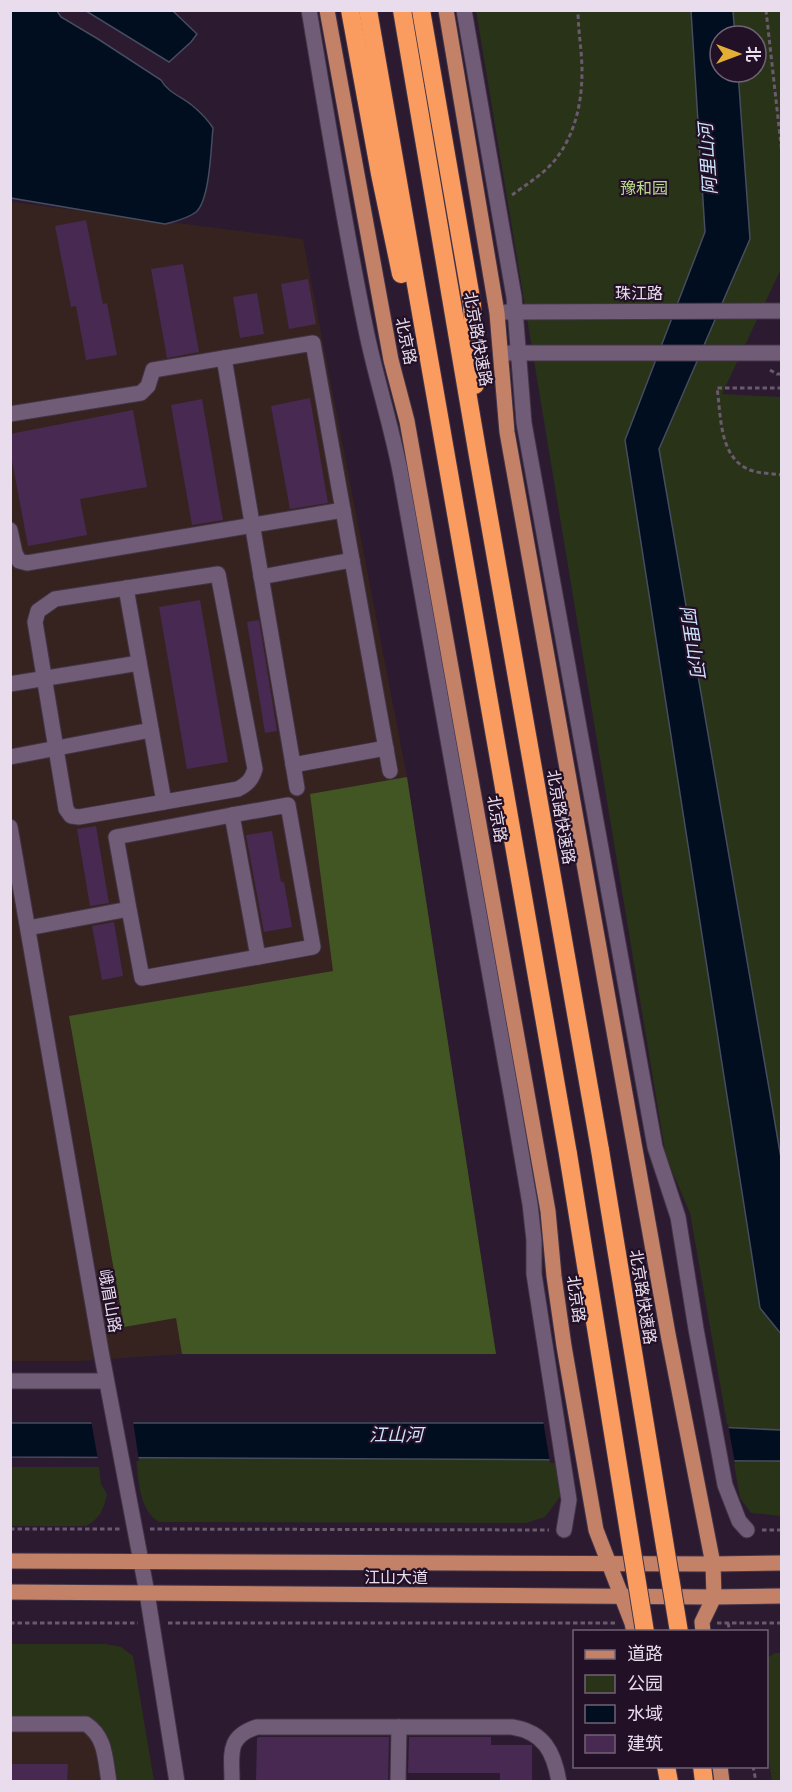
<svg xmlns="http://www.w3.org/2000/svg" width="792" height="1792" viewBox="0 0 792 1792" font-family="Karla,'Noto Sans SC',sans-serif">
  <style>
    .industrial { fill: #362320 }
    .green { fill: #283318; fill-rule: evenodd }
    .forest { fill: #425624 }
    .water { fill: #000e20; stroke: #464c5e; stroke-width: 1.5 }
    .pier { fill: #2b1a30 }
    .building { fill: #482951 }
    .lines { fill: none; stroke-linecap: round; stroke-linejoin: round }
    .minor-casing { stroke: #423447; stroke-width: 17 }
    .major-casing { stroke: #423447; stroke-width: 17 }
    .highway-casing { stroke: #423447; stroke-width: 20 }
    .path { stroke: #6a5a6e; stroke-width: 3; stroke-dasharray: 4.5 3; stroke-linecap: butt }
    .minor { stroke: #705c76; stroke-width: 15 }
    .major { stroke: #c38268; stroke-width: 15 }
    .highway { stroke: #fa9c5f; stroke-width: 18 }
    .highway-bridge-casing { stroke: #423447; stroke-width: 20; stroke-linecap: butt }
    .highway-bridge { stroke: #fa9c5f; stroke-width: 18 }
    .labels { text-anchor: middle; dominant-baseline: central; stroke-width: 4.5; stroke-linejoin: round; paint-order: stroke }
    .park-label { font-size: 16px; fill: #bbdc8e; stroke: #211026 }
    .street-label { font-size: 16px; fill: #e9dded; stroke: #211026 }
    .water-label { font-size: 18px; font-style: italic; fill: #cce4fd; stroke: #211026 }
  </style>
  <rect width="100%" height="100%" fill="#2b1a30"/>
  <!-- industrial -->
  <g class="industrial">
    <path d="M11 202 303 239 407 777 496 1354H182L80 1361H11Z"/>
    <path d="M11 1644H105L121 1647 133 1656 154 1781 11 1782Z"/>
  </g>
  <!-- green -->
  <g class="green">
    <path d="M476 11H781V269L722 394 781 397V1516L751 1513 740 1498 690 1213 666 1157ZM720 36H756V72H720Z"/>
    <path d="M136 1458 557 1460 560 1497 545 1517 526 1523 159 1522C138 1509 139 1480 136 1458Z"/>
    <path d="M11 1467H99L101 1484 107 1494C104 1509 99 1520 86 1526H11Z"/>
    <path d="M10 1644H105L121 1647 133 1656 154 1781H113L104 1734 100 1724 92 1718H11Z"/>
    <path d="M775 1653H781V1781H772L767 1749V1658Z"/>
  </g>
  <!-- forest -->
  <path class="forest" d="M407 777 496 1354H182L176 1318 124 1327 69 1016 333 971 310 794Z"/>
  <!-- water -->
  <g class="water">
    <path d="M10 11H57L61 17 98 39 161 80C168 93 183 97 194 107 201 113 208 120 213 128 211 147 210 200 196 212 187 219 176 221 165 224L11 198Z"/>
    <path d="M86 11H173L197 34 191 42 169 62Z"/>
    <path d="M691 11H733L735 36H720V72H738L750 239 659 449 781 1158V1334L760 1308 625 440 705 232Z"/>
    <path d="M10 1423H629L781 1430V1461L11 1457Z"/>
  </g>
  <!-- pier -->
  <g class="pier">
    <path d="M91 1420H133L139 1461 98 1460Z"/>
    <path d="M543 1420H629L728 1424 735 1464 550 1463Z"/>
  </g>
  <!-- building -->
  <g class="building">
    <path d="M86 220 103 304 107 303 117 355 86 360 76 306 71 307 55 226Z"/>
    <path d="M183 264 199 352 167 358 151 269Z"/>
    <path d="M308 279 316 324 289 329 281 284Z"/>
    <path d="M257 293 264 334 240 338 233 297Z"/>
    <path d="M310 398 328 503 290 509 271 406Z"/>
    <path d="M202 399 223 520 192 525 171 405Z"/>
    <path d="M133 410 147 487 80 499 87 535 28 546 10 450V434Z"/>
    <path d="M200 600 228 762 187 769 159 607Z"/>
    <path d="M259 620 277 731 265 733 247 622Z"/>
    <path d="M96 826 109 903 90 906 77 829Z"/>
    <path d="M272 831 281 882H284L292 927 264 932 246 835Z"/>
    <path d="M114 922 123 976 102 980 92 926Z"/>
    <path d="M259 1737H389L388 1782H256L257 1738Z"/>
    <path d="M409 1737H491V1745H532V1782H500V1773H408Z"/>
    <path d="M10 1764H68L67 1782H10Z"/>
  </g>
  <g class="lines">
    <!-- minor casing -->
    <g class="minor-casing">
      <g id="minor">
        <path d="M309 10C327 117 344 224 366 330 376 379 392 427 401 476L512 1099 530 1204 534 1240V1274L569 1500 564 1530"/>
        <path d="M464 10 514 297 524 423 655 1147 678 1217 696 1329 725 1485 739 1521 747 1530"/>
        <path d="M506 312 782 311"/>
        <path d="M509 353H782"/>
        <path d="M224 358 297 788"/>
        <path d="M10 414 141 393 148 386 153 370 313 343 343 510 27 563 19 561 15 553 10 530"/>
        <path d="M343 510 390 771"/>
        <path d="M218 574 255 769C252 779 248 784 238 789L79 817 71 816 66 809 35 622 38 611 55 599Z"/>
        <path d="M261 577 352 560"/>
        <path d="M126 588 164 802"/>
        <path d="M10 684 139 663"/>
        <path d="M10 757 151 730"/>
        <path d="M293 765 386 748"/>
        <path d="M232 815 288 805 313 947 258 957"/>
        <path d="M10 827 101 1351 147 1593 177 1782"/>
        <path d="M28 928 129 909 116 837 232 815 258 957 142 978 129 909"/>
        <path d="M10 1381H106"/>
        <path d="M10 1724H86C106 1737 105 1759 109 1782"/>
        <path d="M232 1782C232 1754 226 1737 257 1727H512C544 1732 554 1752 559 1782"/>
        <path d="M398 1782 399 1727"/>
      </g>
    </g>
    <!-- major casing -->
    <g class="major-casing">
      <g id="major">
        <path d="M327 10 391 360 407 421 548 1211 554 1276 564 1346 596 1530 632 1623 634 1632"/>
        <path d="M446 10 497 313 507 432 668 1334 713 1564 714 1597 702 1622 703 1632"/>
        <path d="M10 1561 713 1564 782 1563"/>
        <path d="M10 1592 714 1597 782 1596"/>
        <path d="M720 1766 722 1782"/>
      </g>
    </g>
    <!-- highway casing -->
    <g class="highway-casing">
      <g id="highway">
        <path d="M350 10 380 174 401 274"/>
        <path d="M368 10 568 1154"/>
        <path d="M402 10 478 456 600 1150"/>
        <path d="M421 10 472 304 475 385"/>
        <path d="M666 1766 669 1782"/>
        <path d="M702 1766 704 1782"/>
      </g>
    </g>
    <!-- path -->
    <g class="path">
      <path d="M766 10 782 154"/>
      <path d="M512 195C527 184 547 172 558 156 576 131 582 101 582 71 582 51 578 31 578 10"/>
      <path d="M770 370 777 374H782"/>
      <path d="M782 388H717C721 414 719 452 744 467 755 474 769 473 782 475"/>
      <path d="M10 1529H120"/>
      <path d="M150 1529 549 1530"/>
      <path d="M762 1530H782"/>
      <path d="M10 1623H138"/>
      <path d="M168 1623H615"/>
      <path d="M717 1623H782"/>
      <path d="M728 1623 730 1632"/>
      <path d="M753 1766 756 1782"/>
    </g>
    <!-- minor -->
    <use href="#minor" class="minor"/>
    <!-- major -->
    <use href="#major" class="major"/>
    <!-- highway -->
    <use href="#highway" class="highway"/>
    <!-- highway-bridge casing -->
    <g class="highway-bridge-casing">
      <g id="highway-bridge">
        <path d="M600 1150 679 1632"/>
        <path d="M568 1154 645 1632"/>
      </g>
    </g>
    <!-- highway-bridge -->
    <use href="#highway-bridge" class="highway-bridge"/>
  </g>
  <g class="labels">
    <!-- park labels -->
    <g class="park-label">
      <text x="644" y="188">豫和园</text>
    </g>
    <!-- street labels -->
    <g class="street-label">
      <text x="639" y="293">珠江路</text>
      <text transform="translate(478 339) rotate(80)">北京路快速路</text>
      <text transform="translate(406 341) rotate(78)">北京路</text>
      <text transform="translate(561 817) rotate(80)">北京路快速路</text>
      <text transform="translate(497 819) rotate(80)">北京路</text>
      <text transform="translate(643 1297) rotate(81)">北京路快速路</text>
      <text transform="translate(576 1299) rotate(82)">北京路</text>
      <text transform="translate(110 1301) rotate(80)">峨眉山路</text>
      <text x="396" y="1577">江山大道</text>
    </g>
    <!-- water labels -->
    <g class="water-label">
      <text transform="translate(708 159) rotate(-94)">阿里山河</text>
      <text transform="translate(692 641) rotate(81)">阿里山河</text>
      <text x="396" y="1435">江山河</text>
    </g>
  </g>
  <!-- border -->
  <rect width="792" height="1792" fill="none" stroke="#e9dded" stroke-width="24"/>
  <!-- legend -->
  <rect x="573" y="1630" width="195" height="138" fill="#211026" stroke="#716276" stroke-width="1.5"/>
  <rect x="585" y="1650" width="30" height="9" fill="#c38268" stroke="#716276" stroke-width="1.5"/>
  <text x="627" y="1660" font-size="18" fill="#e9dded">道路</text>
  <rect x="585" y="1675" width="30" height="18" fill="#283318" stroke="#716276" stroke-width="1.5"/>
  <text x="627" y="1690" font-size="18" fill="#e9dded">公园</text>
  <rect x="585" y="1705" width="30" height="18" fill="#000e20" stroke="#716276" stroke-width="1.5"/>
  <text x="627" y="1720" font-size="18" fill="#e9dded">水域</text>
  <rect x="585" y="1735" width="30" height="18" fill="#482951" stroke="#716276" stroke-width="1.5"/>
  <text x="627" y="1750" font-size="18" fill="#e9dded">建筑</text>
  <!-- north arrow -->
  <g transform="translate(738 54) rotate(90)"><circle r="28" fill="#211026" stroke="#716276" stroke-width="1.5"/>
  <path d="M0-4.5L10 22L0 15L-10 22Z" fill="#e4ae35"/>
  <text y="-9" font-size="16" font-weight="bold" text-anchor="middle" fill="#e9dded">北</text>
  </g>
</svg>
